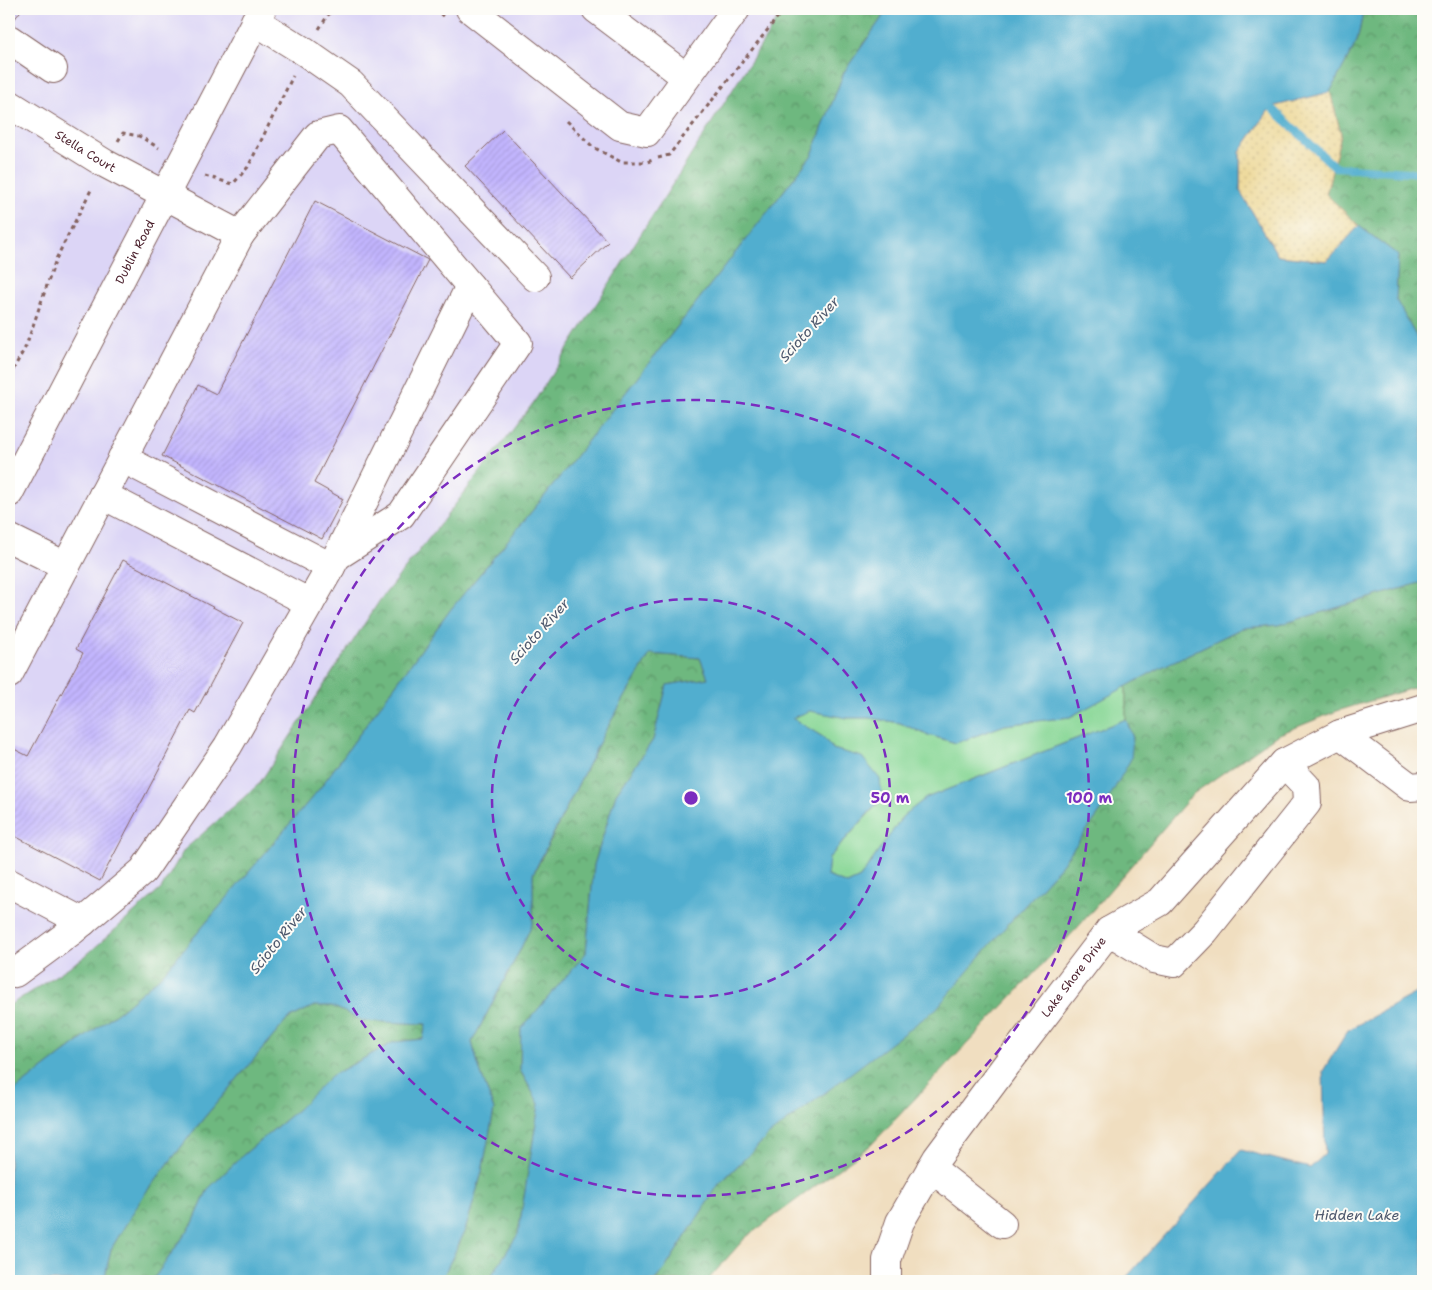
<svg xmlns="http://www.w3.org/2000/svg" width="1432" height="1290" viewBox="0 0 1432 1290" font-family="'Shantell Sans',sans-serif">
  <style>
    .built { fill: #dcd5f6 }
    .green { fill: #88d796; stroke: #697b60 }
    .forest { fill: url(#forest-crowns); stroke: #5c6c55 }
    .sand { fill: url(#sand-dots); stroke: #9c7c64 }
    .water { fill: #51aecf; stroke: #4e667d }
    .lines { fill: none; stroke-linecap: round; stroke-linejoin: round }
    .stream { stroke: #51aecf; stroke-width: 8 }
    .building { fill: url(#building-hatch) }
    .minor-casing { stroke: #84625f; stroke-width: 30 }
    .major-casing { stroke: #84625f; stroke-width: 30 }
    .path { stroke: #84625f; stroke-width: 3; stroke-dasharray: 4 4; stroke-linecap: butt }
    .minor { stroke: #fff; stroke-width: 28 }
    .major { stroke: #fff; stroke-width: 28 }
    .ring { fill: none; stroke: #7b2cbf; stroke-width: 2.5; stroke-dasharray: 9 6 }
    .labels { text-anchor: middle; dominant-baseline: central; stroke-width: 4; stroke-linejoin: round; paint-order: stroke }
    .street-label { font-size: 12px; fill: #4a1f2b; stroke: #fdfcf7 }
    .water-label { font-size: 14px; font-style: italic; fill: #4d586d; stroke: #fdfcf7 }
    .centre { fill: #7b2cbf; stroke: #fdfcf7; stroke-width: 2.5 }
    .ring-label { font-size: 15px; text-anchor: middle; font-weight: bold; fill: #7b2cbf; stroke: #fdfcf7; stroke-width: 4; stroke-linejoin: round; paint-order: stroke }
  </style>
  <defs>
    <pattern id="forest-crowns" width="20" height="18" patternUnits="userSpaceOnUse" patternTransform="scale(1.25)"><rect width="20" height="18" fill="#6eb87f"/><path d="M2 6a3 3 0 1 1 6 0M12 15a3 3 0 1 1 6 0" fill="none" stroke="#5c9568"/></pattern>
    <pattern id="sand-dots" width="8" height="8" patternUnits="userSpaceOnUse" patternTransform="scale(1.25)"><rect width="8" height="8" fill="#eeda9e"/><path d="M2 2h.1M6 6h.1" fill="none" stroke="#cebb88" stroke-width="1.8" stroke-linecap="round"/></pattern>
    <pattern id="building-hatch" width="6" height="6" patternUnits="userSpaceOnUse" patternTransform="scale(1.25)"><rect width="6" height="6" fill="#c2b5fe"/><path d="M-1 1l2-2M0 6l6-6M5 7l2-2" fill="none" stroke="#a89bda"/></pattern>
  </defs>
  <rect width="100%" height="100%" fill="#fdfcf7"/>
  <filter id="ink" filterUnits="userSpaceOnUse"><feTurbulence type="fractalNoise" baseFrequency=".02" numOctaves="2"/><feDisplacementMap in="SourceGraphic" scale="10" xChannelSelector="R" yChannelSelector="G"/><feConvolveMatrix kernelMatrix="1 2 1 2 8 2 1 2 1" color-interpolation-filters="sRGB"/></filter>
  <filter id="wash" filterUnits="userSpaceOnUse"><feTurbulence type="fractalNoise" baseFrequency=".0096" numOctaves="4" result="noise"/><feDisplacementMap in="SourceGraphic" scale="20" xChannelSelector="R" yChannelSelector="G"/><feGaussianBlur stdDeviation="1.12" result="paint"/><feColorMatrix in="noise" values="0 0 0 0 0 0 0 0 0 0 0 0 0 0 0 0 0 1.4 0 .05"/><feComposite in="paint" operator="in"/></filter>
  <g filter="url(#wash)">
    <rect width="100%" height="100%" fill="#f0dec0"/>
    <!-- built -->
    <path class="built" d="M9 9H784L534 402 441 523 380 600 259 784 184 850 161 889 83 958 9 1006Z"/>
    <!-- green -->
    <path class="green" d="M1126 686V719L926 798 903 816 860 878 847 884 827 876 829 858 882 799 862 757 833 749 823 737 792 718 810 710 847 718H870L900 723 925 734 956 743 1005 725 1070 717Z"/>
    <!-- forest -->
    <g class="forest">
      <path d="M784 9H888L844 72 812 155 547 493 451 609 320 788 161 976 123 1008 9 1095 10 1005 83 958 161 889 184 850 259 784 380 600 441 523 534 402Z"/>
      <path d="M1364 9H1423V349L1396 300 1398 255 1359 226 1326 195 1341 134 1330 92 1357 41Z"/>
      <path d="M1423 582V685L1337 711 1277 735 1193 794 1079 926 871 1145 745 1238 707 1281H654L664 1270 719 1184 769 1135 1001 932 1062 864 1104 807 1133 738 1126 719V686L1162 667 1242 628 1279 625Z"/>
      <path d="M650 654 700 658 708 678 667 685 653 740 616 794 594 865 586 953 521 1030 520 1070 539 1104 518 1234 488 1281H441L465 1231 482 1172 494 1110 478 1065 472 1042 520 950 533 922V875L604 733Z"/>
      <path d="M314 1006H332L363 1021 426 1024 423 1039 394 1042 331 1076 298 1109 242 1156 208 1189 193 1223 152 1281H104L111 1249 143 1196 203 1119 288 1019Z"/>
    </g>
    <!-- sand -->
    <path class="sand" d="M1330 92 1341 134 1326 194 1359 226 1327 261 1278 256 1240 191V152L1271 107Z"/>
    <!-- water -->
    <g class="water">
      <path d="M888 9H1364L1357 41 1330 92 1271 107 1240 152V191L1278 256 1327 261 1359 226 1398 255 1396 300 1423 349V582L1279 625 1242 628 1162 667 1070 717 1005 725 956 743 925 734 900 723 870 718H847L810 711 792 718 823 737 833 749 862 757 880 779 882 798 829 858 827 876 847 884 860 878 903 816 926 798 1126 719 1133 738 1131 759 1104 807 1062 864 1001 932 936 1009 769 1135 719 1184 664 1270 654 1281H488L518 1234 539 1104 520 1070 521 1029 586 953 594 865 616 794 653 740 667 685 708 678 700 658 650 654 604 733 533 874V922L520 950 472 1042 478 1065 494 1110 482 1172 465 1231 441 1281H152L193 1223 208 1189 242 1156 298 1109 331 1076 394 1042 423 1039 426 1024 363 1021 332 1006H314L288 1019 203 1119 143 1196 111 1249 104 1281H9V1095L123 1008 161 976 320 788 451 609 547 493 812 155 844 72Z"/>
      <path d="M1423 989V1281H1123L1241 1150 1310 1168 1325 1154 1323 1071 1348 1030Z"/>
    </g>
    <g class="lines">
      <!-- stream -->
      <path class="stream" d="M1266 99 1271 107 1335 167 1423 173"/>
    </g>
    <g id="blocks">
      <!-- building -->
      <g class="building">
        <path d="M9 9H22L14 20 9 16Z"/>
        <path d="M503 130 608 242 570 278 465 166Z"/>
        <path d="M315 201 428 260 314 483 343 499 322 539 162 456 198 385 216 394Z"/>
        <path d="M123 560 243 623 195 713 190 710 100 881 9 833V754L12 748 28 756 83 653 76 649Z"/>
      </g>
    </g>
  </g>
  <g filter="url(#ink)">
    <use href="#blocks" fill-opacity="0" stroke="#84625f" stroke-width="1"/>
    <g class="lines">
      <!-- minor casing -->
      <g class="minor-casing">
        <g id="minor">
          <path d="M470 9 620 126 647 132 736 9"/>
          <path d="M596 9 686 77"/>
          <path d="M255 21 305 52 351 84 535 277"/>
          <path d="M9 39 53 69"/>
          <path id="s1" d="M9 104 104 163 240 235 318 135 339 130 518 343 401 515 337 556 228 746 143 871 72 931 15 973 9 970"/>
          <path d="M122 458 331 567"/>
          <path d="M103 495 310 603"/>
          <path d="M9 538 66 566"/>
          <path d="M337 556 470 286"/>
          <path d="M9 674 240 235"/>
          <path d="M1340 734 1410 787 1423 786"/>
          <path d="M9 883 83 922"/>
          <path d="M1109 931 1154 959 1174 963 1205 931 1307 803 1306 786 1284 763"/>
          <path d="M931 1168 1002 1224"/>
          <path id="s2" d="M887 1281V1260L900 1222 937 1158 1004 1068 1109 931 1160 902 1284 763 1340 734 1423 708"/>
        </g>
      </g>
      <!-- major casing -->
      <g class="major-casing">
        <g id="major">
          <path id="s3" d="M9 493 262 9"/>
        </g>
      </g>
      <!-- path -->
      <g class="path">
        <path d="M434 9 443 16"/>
        <path d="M319 29 332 9"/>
        <path d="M566 121 593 147 621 162H647L653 160"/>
        <path d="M118 141 123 133 139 136 159 148"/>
        <path d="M658 158 669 155 784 9"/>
        <path d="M205 176 233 184 248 167 293 76"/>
        <path d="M9 377 26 346 56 259 92 188"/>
      </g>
      <!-- minor -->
      <use href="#minor" class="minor"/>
      <!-- major -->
      <use href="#major" class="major"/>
    </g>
  </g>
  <!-- distance rings -->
  <g class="ring">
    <circle cx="691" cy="798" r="199"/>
    <circle cx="691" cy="798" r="398"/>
  </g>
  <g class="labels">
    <!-- street labels -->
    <g class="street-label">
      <text stroke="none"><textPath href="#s1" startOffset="90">Stella Court</textPath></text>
      <text stroke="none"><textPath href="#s3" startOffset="272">Dublin Road</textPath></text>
      <text stroke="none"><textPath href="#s2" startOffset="362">Lake Shore Drive</textPath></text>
    </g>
    <!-- water labels -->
    <g class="water-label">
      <text transform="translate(809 329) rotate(-48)">Scioto River</text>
      <text transform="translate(539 631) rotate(-48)">Scioto River</text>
      <text transform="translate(278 940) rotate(-51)">Scioto River</text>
      <text x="1357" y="1215">Hidden Lake</text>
    </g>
  </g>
  <circle cx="691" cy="798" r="8" class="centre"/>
  <g class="ring-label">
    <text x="890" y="803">50 m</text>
    <text x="1089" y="803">100 m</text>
  </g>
  <!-- margin -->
  <rect width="1432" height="1290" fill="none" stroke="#fdfcf7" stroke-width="30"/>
</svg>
